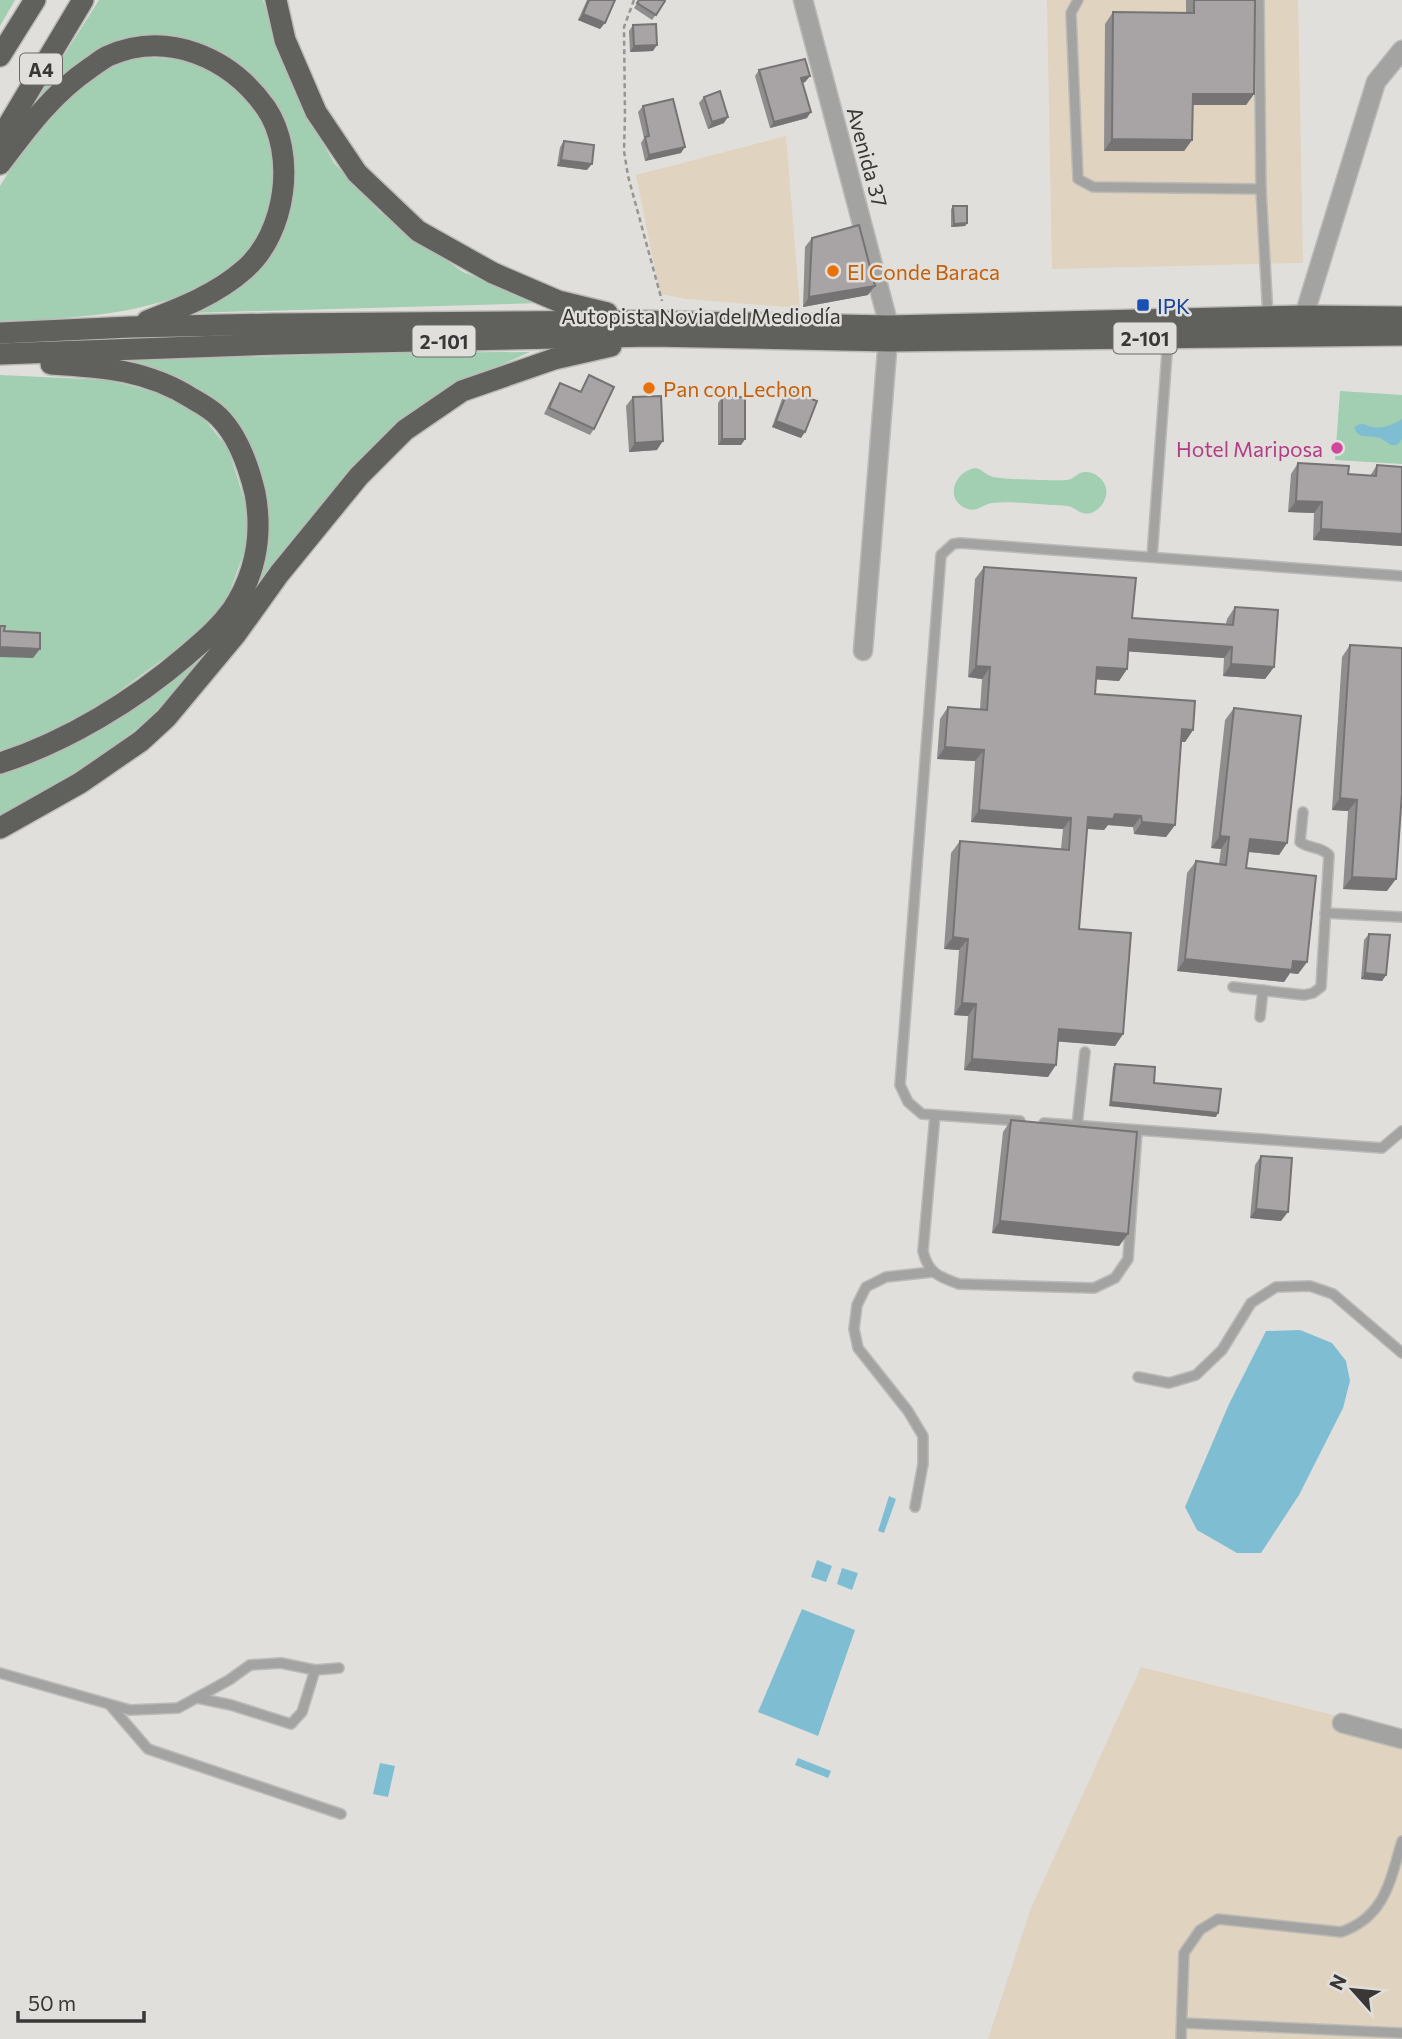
<svg xmlns="http://www.w3.org/2000/svg" width="1402" height="2039" viewBox="0 0 1402 2039" font-family="Commissioner,sans-serif">
  <style>
    .industrial { fill: #e0d3c0 }
    .green { fill: #a2ceb2 }
    .water { fill: #7fbdd3 }
    .lines { fill: none; stroke-linecap: round; stroke-linejoin: round }
    .lane-casing { stroke: #bcbab7; stroke-width: 12 }
    .street-casing { stroke: #bcbab7; stroke-width: 21 }
    .highway-casing { stroke: #bcbab7; stroke-width: 24 }
    .path { stroke: #969592; stroke-width: 2.5; stroke-dasharray: 5 3.5; stroke-linecap: butt }
    .lane { stroke: #a3a4a2; stroke-width: 9 }
    .street { stroke: #a3a4a2; stroke-width: 18 }
    .highway { stroke: #60615d; stroke-width: 21 }
    .wall { fill: #908d8e }
    .shaded-wall { fill: #767374 }
    .building { fill: #a8a4a5; stroke: #767374; stroke-width: 2 }
    .food-dot { fill: #e8710a; stroke: #e1dfdb; stroke-width: 2.5 }
    .transit-dot { fill: #1a4fb4; stroke: #e1dfdb; stroke-width: 2.5 }
    .hotel-dot { fill: #d1479c; stroke: #e1dfdb; stroke-width: 2.5 }
    .labels { text-anchor: middle; dominant-baseline: central; stroke-width: 5; stroke-linejoin: round; paint-order: stroke }
    .shield { fill: #e1dfdb; stroke: #6b6a68; stroke-width: 2 }
    .shield-label { font-size: 19px; font-weight: bold; fill: #393837 }
    .street-label { font-size: 21px; fill: #393837; stroke: #e1dfdb }
    .food-label { font-size: 21px; fill: #c56008; stroke: #e1dfdb; text-anchor: start }
    .transit-label { font-size: 21px; fill: #164399; stroke: #e1dfdb; text-anchor: start }
    .hotel-label { font-size: 21px; fill: #b23c85; stroke: #e1dfdb; text-anchor: end }
  </style>
  <rect width="100%" height="100%" fill="#e1dfdb"/>
  <!-- industrial -->
  <g class="industrial">
    <path d="M1047 0H1298L1303 263 1052 269Z"/>
    <path d="M786 136 800 308 686 299 660 294 636 175Z"/>
    <path d="M1141 1667 1402 1732V2039H988L1031 1908Z"/>
  </g>
  <!-- green -->
  <g class="green">
    <path d="M0 0H15L0 26Z"/>
    <path d="M99 0H263L294 91 334 163 380 212 463 272 541 303 189 313 278 240 291 208 294 167 236 67 128 40 79 61 32 106Z"/>
    <path d="M134 58C162 58 191 56 216 72 234 84 256 107 265 126 268 132 269 140 271 147 280 187 271 236 238 263 171 317 81 316 0 323V186L24 148 64 101 98 71Z"/>
    <path d="M530 352 476 376 421 407 232 627 149 719 84 770 0 818V769L29 764 148 699 187 664 262 552 239 434 117 362 166 356 251 357 369 353Z"/>
    <path d="M0 375 108 380 162 394 200 414 228 448 245 502 249 539 227 599 196 635 103 703 28 743 0 751Z"/>
    <path d="M1340 391 1402 395V464L1335 460Z"/>
    <path d="M975 468C982 469 986 475 993 477 998 479 1062 481 1067 480 1075 479 1078 471 1086 472 1095 472 1104 479 1106 488 1108 498 1102 509 1091 513 1080 516 1076 507 1067 506 1062 505 1056 505 1051 505 1032 504 1011 501 992 503 983 504 978 512 968 509 944 501 953 472 975 468Z"/>
  </g>
  <!-- water -->
  <g class="water">
    <path d="M1402 419V439L1397 445H1391C1386 442 1381 437 1375 437 1364 436 1358 438 1354 427 1362 422 1363 424 1372 427 1381 429 1394 425 1402 419Z"/>
    <path d="M1300 1330 1332 1343 1346 1361 1350 1381 1343 1408 1299 1495 1261 1553H1237L1197 1530 1185 1507 1229 1404 1266 1331Z"/>
    <path d="M889 1496 896 1499 884 1533 878 1531Z"/>
    <path d="M817 1560 832 1566 826 1582 811 1577Z"/>
    <path d="M842 1568 858 1573 852 1590 837 1584Z"/>
    <path d="M802 1609 855 1630 818 1736 758 1712Z"/>
    <path d="M798 1758 831 1771 828 1778 795 1765Z"/>
    <path d="M380 1763 395 1766 388 1797 373 1794Z"/>
  </g>
  <g class="lines">
    <!-- lane casing -->
    <g class="lane-casing">
      <g id="lane">
        <path d="M1078 0 1071 13 1078 179 1093 187 1261 189"/>
        <path d="M1259 0 1261 189 1268 317"/>
        <path d="M1152 557 1168 339"/>
        <path d="M1325 913 1402 917"/>
        <path d="M1233 987 1304 995 1313 993 1321 987 1329 855C1319 845 1311 850 1300 842L1303 812"/>
        <path d="M1260 1017 1263 990"/>
        <path d="M935 1115 923 1251C928 1273 939 1277 959 1284L1094 1288 1115 1278 1128 1259 1137 1130"/>
        <path d="M1020 1121 922 1114 908 1102 900 1085 941 555 953 544 960 543 1402 576"/>
        <path d="M1044 1123 1382 1148 1402 1131"/>
        <path d="M1077 1126 1085 1052"/>
        <path d="M1138 1377 1169 1383 1196 1375 1222 1350 1251 1303 1276 1287 1310 1286 1333 1294 1402 1353"/>
        <path d="M915 1507 923 1464V1436L908 1411 858 1348 854 1329 857 1305 866 1287 886 1277 932 1272"/>
        <path d="M0 1673 130 1710 178 1708 229 1680 250 1665 281 1663 315 1670 339 1668"/>
        <path d="M197 1698 231 1705 291 1724 302 1712 315 1670"/>
        <path d="M110 1705 148 1749 341 1814"/>
        <path d="M1182 2023 1402 2033"/>
        <path d="M1181 2039 1184 1953 1200 1930 1218 1919 1341 1932C1385 1917 1390 1881 1402 1841"/>
      </g>
    </g>
    <!-- street casing -->
    <g class="street-casing">
      <g id="street">
        <path d="M803 0 889 326 863 651"/>
        <path d="M1305 327 1304 316 1376 82 1402 50"/>
        <path d="M1342 1723 1402 1739"/>
      </g>
    </g>
    <!-- highway casing -->
    <g class="highway-casing">
      <g id="highway">
        <path d="M276 0 285 40 316 112 357 173 418 231 493 273 558 301 607 313"/>
        <path d="M0 56 35 0"/>
        <path d="M0 139 83 0"/>
        <path d="M0 164C27 128 53 93 90 68 96 64 102 59 108 56 167 30 230 57 266 108 297 154 286 233 245 269 217 294 181 308 147 321"/>
        <path d="M0 333 130 327 274 324 637 321 889 326 1304 316 1402 317"/>
        <path d="M0 354 278 344 652 336 889 341 1402 335"/>
        <path d="M0 763C66 742 135 700 187 655 203 641 219 628 232 610 256 574 263 536 255 493 249 468 238 436 219 417 212 410 202 404 193 399 148 370 103 367 51 364"/>
        <path d="M0 828 80 783 141 741 166 718 236 634 279 574 359 476 405 430 462 391 554 359 611 346"/>
      </g>
    </g>
    <!-- path -->
    <path class="path" d="M634 0 624 27 625 115 624 151 628 176 662 301"/>
    <!-- lane -->
    <use href="#lane" class="lane"/>
    <!-- street -->
    <use href="#street" class="street"/>
    <!-- highway -->
    <use href="#highway" class="highway"/>
  </g>
  <!-- wall -->
  <g class="wall">
    <path d="M587 0H615L600 29 578 20Z"/>
    <path d="M639 0 665 1 652 20 634 8Z"/>
    <path d="M1186 0H1255L1254 94 1246 105H1193L1192 140 1184 151H1104L1105 24 1113 12 1186 13Z"/>
    <path d="M633 25 653 51 630 52 629 31Z"/>
    <path d="M759 70 810 76 805 82 803 83 807 118 770 128 755 76Z"/>
    <path d="M704 97 724 123 708 129 699 103Z"/>
    <path d="M643 106 681 153 645 161 641 143 644 138 638 112Z"/>
    <path d="M564 141 587 170 557 166 560 147Z"/>
    <path d="M953 206 967 223 965 226 951 227V209Z"/>
    <path d="M812 238 868 295 803 307 805 247Z"/>
    <path d="M589 375 594 429 590 435 544 414 556 389 560 383 580 392Z"/>
    <path d="M788 390 801 438 772 427 783 396Z"/>
    <path d="M633 397 657 450 629 452 626 406Z"/>
    <path d="M722 397 745 439 741 445H718V403Z"/>
    <path d="M1298 463 1348 474 1370 476 1377 465 1402 467V546L1313 540 1314 513 1288 512 1291 474Z"/>
    <path d="M984 567 1132 618 1226 624 1227 619 1235 607 1274 667 1265 679 1223 676 1224 658 1128 651 1127 669 1119 681 1096 679 1095 694 1193 730 1185 742H1181L1175 825 1166 837 1134 834 1133 827 1108 825 1104 830 1087 829 1079 929 1123 1034 1115 1046 1058 1041 1048 1077 964 1070 968 1016 954 1015 959 950 944 949 951 853 960 841 1061 849 1063 829 971 822 975 761 937 759 940 719 948 707 980 709 982 679 968 677 975 579Z"/>
    <path d="M1350 645 1387 891 1343 889 1348 811 1332 810 1342 657Z"/>
    <path d="M1234 708 1287 843 1279 855 1248 852 1246 868 1307 962 1298 974 1290 973 1284 982 1177 971 1187 873 1196 861 1219 864 1221 849 1211 848 1225 720Z"/>
    <path d="M1369 934 1386 975 1382 981 1361 979 1364 940Z"/>
    <path d="M1115 1064 1154 1083 1216 1117 1109 1106 1113 1067Z"/>
    <path d="M1011 1120 1128 1234 1119 1246 992 1233 1003 1132Z"/>
    <path d="M1261 1156 1281 1221 1250 1218 1255 1165Z"/>
  </g>
  <!-- shaded-wall -->
  <g class="shaded-wall">
    <path d="M583 14 605 23 600 29 578 20Z"/>
    <path d="M657 45 653 51 630 52 634 46Z"/>
    <path d="M810 76 805 82 797 84 801 78Z"/>
    <path d="M1193 94H1254L1246 105H1185Z"/>
    <path d="M811 112 807 118 770 128 774 122Z"/>
    <path d="M728 117 724 123 708 129 712 122Z"/>
    <path d="M1112 139 1192 140 1184 151H1104Z"/>
    <path d="M685 147 681 153 645 161 649 155Z"/>
    <path d="M561 160 592 164 587 170 557 166Z"/>
    <path d="M967 223 965 226 951 227 954 224Z"/>
    <path d="M875 286 868 295 803 307 809 297Z"/>
    <path d="M776 421 805 432 801 438 772 427Z"/>
    <path d="M722 439H745L741 445H718Z"/>
    <path d="M663 441 657 450 629 452 635 443Z"/>
    <path d="M1296 501 1322 502 1314 513 1288 512Z"/>
    <path d="M1321 529 1402 534V546L1313 540Z"/>
    <path d="M1129 639 1232 647 1224 658 1121 651Z"/>
    <path d="M0 647 40 649 33 658 0 657Z"/>
    <path d="M1231 664 1274 667 1265 679 1223 676Z"/>
    <path d="M976 666 990 667 982 679 968 677Z"/>
    <path d="M1097 667 1127 669 1119 681 1089 679Z"/>
    <path d="M1182 729 1193 730 1185 742 1174 741Z"/>
    <path d="M945 747 984 750 975 761 937 759Z"/>
    <path d="M1340 798 1357 800 1348 811 1332 810Z"/>
    <path d="M979 810 1071 818 1063 829 971 822Z"/>
    <path d="M1115 814 1141 816 1133 827 1108 825 1104 830 1080 828 1088 817Z"/>
    <path d="M1142 822 1175 825 1166 837 1134 834Z"/>
    <path d="M1220 836 1229 837 1221 849 1211 848Z"/>
    <path d="M1250 839 1287 843 1279 855 1241 851Z"/>
    <path d="M1352 877 1396 879 1387 891 1343 889Z"/>
    <path d="M953 937 968 939 959 950 944 949Z"/>
    <path d="M1185 959 1293 961 1307 962 1298 974 1290 973 1284 982 1177 971Z"/>
    <path d="M1365 973 1386 975 1382 981 1361 979Z"/>
    <path d="M962 1003 976 1004 968 1016 954 1015Z"/>
    <path d="M1059 1029 1123 1034 1115 1046 1051 1041Z"/>
    <path d="M972 1059 1056 1065 1048 1077 964 1070Z"/>
    <path d="M1111 1102 1218 1113 1216 1117 1109 1106Z"/>
    <path d="M1256 1209 1288 1212 1281 1221 1250 1218Z"/>
    <path d="M1000 1221 1128 1234 1119 1246 992 1233Z"/>
  </g>
  <!-- building -->
  <g class="building">
    <path d="M589 0H615L605 23 583 14Z"/>
    <path d="M639 0H664L665 1 656 15 637 3Z"/>
    <path d="M1194 0H1255L1254 94H1193L1192 140 1112 139 1113 12 1194 13Z"/>
    <path d="M656 24 657 45 634 46 633 25Z"/>
    <path d="M805 59 810 76 801 78 811 112 774 122 759 70Z"/>
    <path d="M720 91 728 117 712 122 704 97Z"/>
    <path d="M673 99 685 147 649 155 645 137 649 136 643 106Z"/>
    <path d="M564 141 594 145 592 164 561 160Z"/>
    <path d="M953 206H967V223L954 224Z"/>
    <path d="M859 225 875 286 809 297 812 238Z"/>
    <path d="M589 375 614 387 594 429 549 408 560 383 581 392Z"/>
    <path d="M788 390 817 401 805 432 776 421Z"/>
    <path d="M661 396 663 441 635 443 633 397Z"/>
    <rect x="722" y="397" width="23" height="42"/>
    <path d="M1298 463 1349 466 1348 474 1376 476 1377 465 1402 467V534L1321 529 1322 502 1296 501Z"/>
    <path d="M984 567 1136 578 1132 618 1233 625 1235 607 1278 610 1274 667 1231 664 1232 647 1129 639 1127 669 1097 667 1095 694 1195 701 1193 730 1182 729 1175 825 1142 822 1141 816 1115 814 1113 819 1088 817 1079 929 1131 933 1123 1034 1059 1029 1056 1065 972 1059 976 1004 962 1003 968 939 953 937 960 841 1069 850 1071 818 979 810 984 750 945 747 948 707 987 710 990 667 976 666Z"/>
    <path d="M0 626H5L4 631 40 633V649L0 647Z"/>
    <path d="M1350 645 1402 648V793L1396 879 1352 877 1357 800 1340 798Z"/>
    <path d="M1234 708 1301 716 1287 843 1250 839 1246 868 1316 876 1307 962 1293 961 1292 970 1185 959 1196 861 1226 865 1229 837 1220 836Z"/>
    <path d="M1369 934 1390 935 1386 975 1365 973Z"/>
    <path d="M1115 1064 1155 1067 1154 1083 1221 1089 1218 1113 1111 1102Z"/>
    <path d="M1011 1120 1137 1132 1128 1234 1000 1221Z"/>
    <path d="M1261 1156 1292 1158 1288 1212 1256 1209Z"/>
  </g>
  <!-- markers -->
  <g class="food-dot">
    <circle cx="833" cy="271" r="7"/>
    <circle cx="649" cy="388" r="7"/>
  </g>
  <rect class="transit-dot" x="1136" y="298" width="14" height="14" rx="3.5"/>
  <circle class="hotel-dot" cx="1337" cy="448" r="7"/>
  <g class="labels">
    <!-- shield labels -->
    <g class="shield">
      <rect x="20" y="53.5" width="42" height="31" rx="5"/>
      <rect x="1113.5" y="322.5" width="63" height="31" rx="5"/>
      <rect x="412.5" y="325.5" width="63" height="31" rx="5"/>
    </g>
    <g class="shield-label">
      <text x="41" y="69">A4</text>
      <text x="1145" y="338">2-101</text>
      <text x="444" y="341">2-101</text>
    </g>
    <!-- street labels -->
    <g class="street-label">
      <text transform="translate(868 157) rotate(75)">Avenida 37</text>
      <text x="701" y="315">Autopista Novia del Mediodía</text>
    </g>
    <!-- food labels -->
    <g class="food-label">
      <text x="847" y="271">El Conde Baraca</text>
      <text x="663" y="388">Pan con Lechon</text>
    </g>
    <!-- transit labels -->
    <g class="transit-label">
      <text x="1157" y="305">IPK</text>
    </g>
    <!-- hotel labels -->
    <g class="hotel-label">
      <text x="1323" y="448">Hotel Mariposa</text>
    </g>
  </g>
  <!-- north arrow -->
  <g transform="translate(1353 1990) rotate(297)" stroke="#e1dfdb" stroke-width="5" paint-order="stroke">
  <path d="M0-5L12 26L0 18L-12 26Z" fill="#393837"/>
  <text y="-10" font-size="19" font-weight="bold" text-anchor="middle" fill="#393837">N</text>
  </g>
  <!-- scale -->
  <path d="M18 2011v10h126v-10" fill="none" stroke="#393837" stroke-width="3.5"/>
  <text x="28" y="2011" font-size="21" fill="#393837" stroke="#e1dfdb" stroke-width="5" paint-order="stroke">50 m</text>
</svg>
